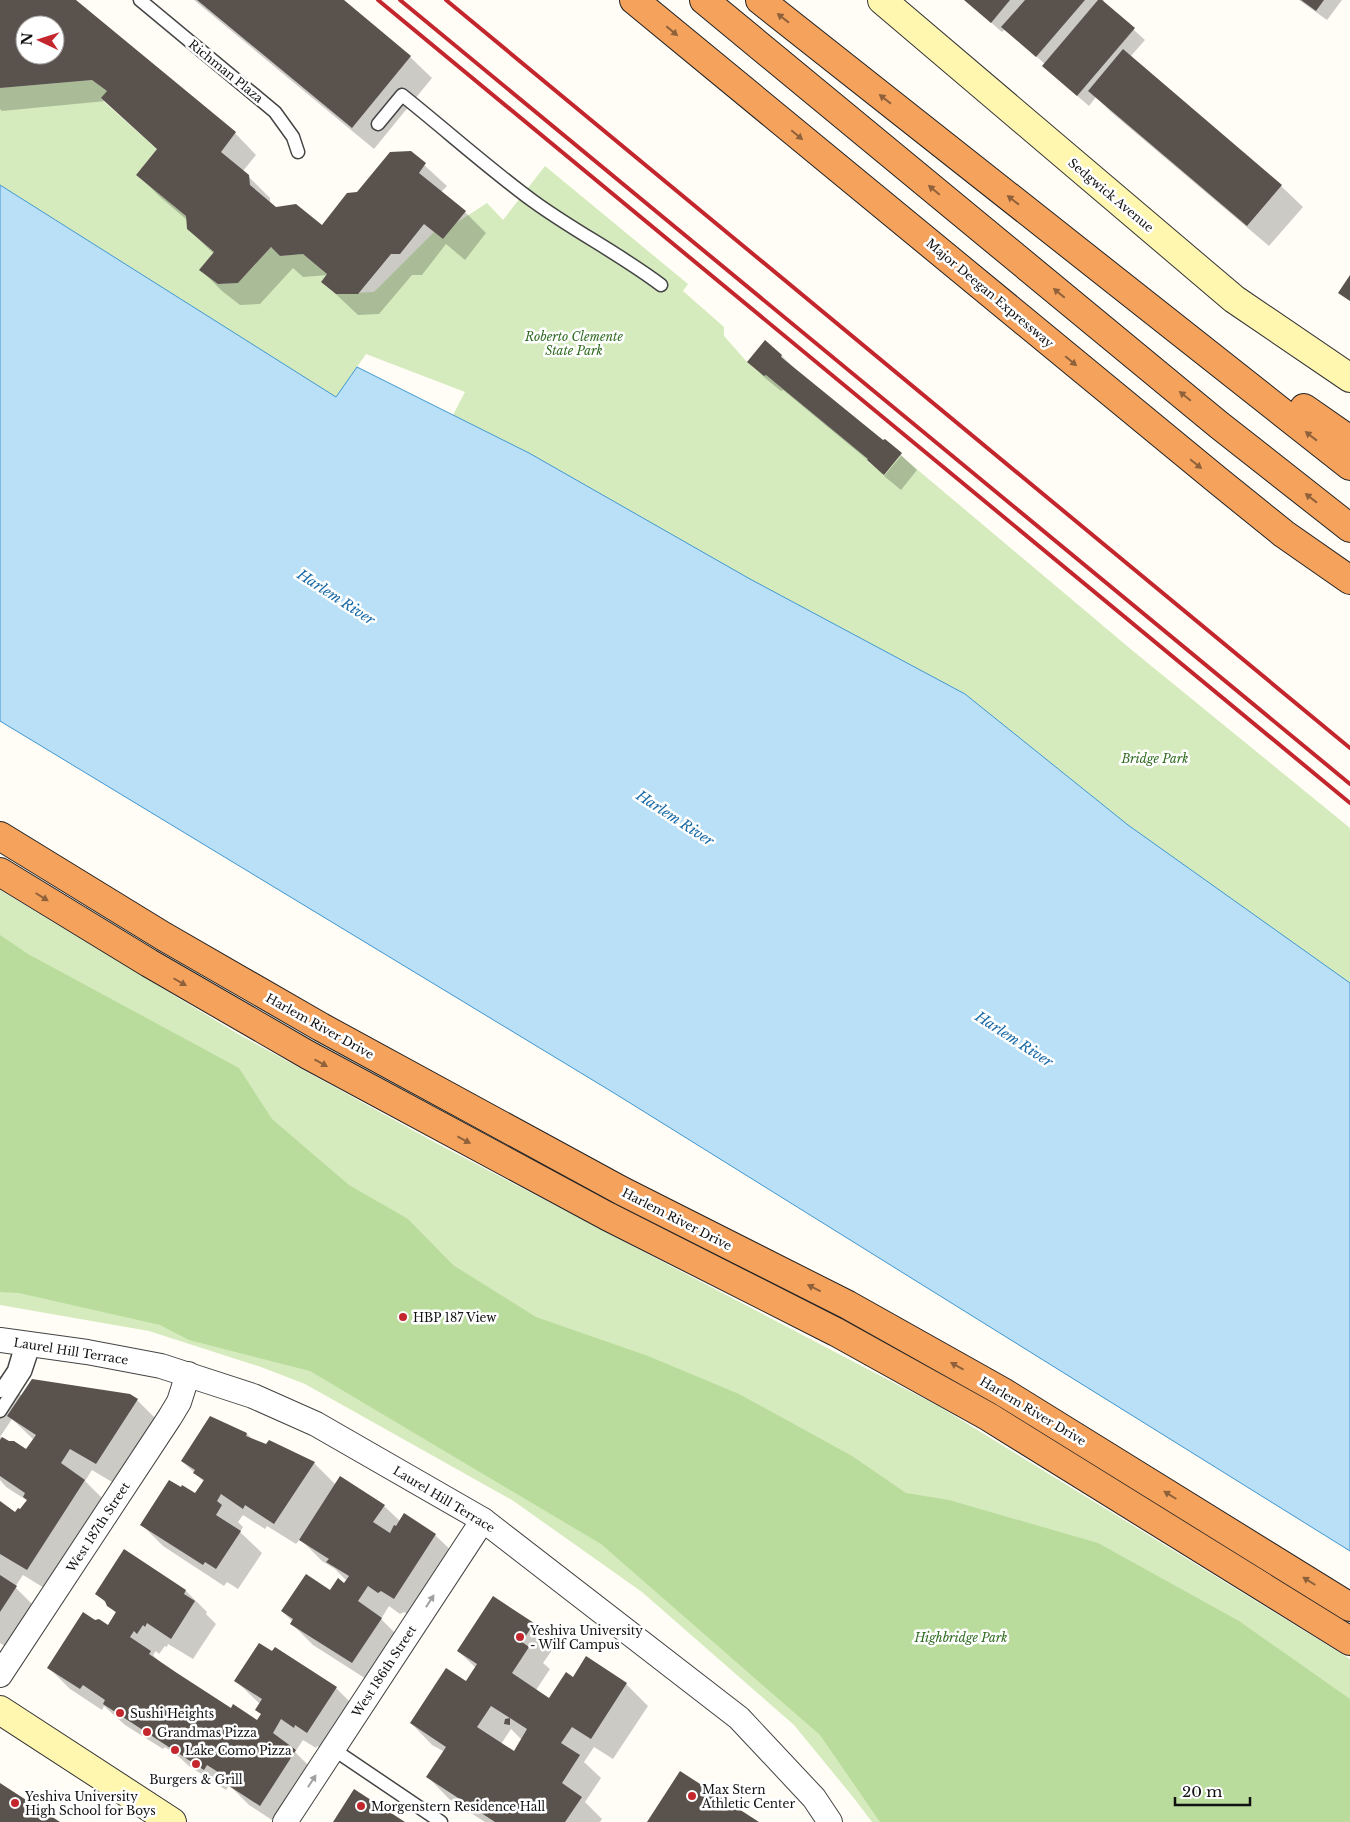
<svg xmlns="http://www.w3.org/2000/svg" width="1350" height="1822" viewBox="0 0 1350 1822" font-family="'Libre Baskerville',serif">
  <style>
    .green { fill: #d5ebbd }
    .forest { fill: #b9dc9c }
    .water { fill: #b9e0f7; stroke: #3f96cf }
    .shadow { fill: #0003; fill-rule: evenodd }
    .building { fill: #5a524d; fill-rule: evenodd }
    .lines { fill: none; stroke-linecap: round; stroke-linejoin: round }
    .service-casing { stroke: #444; stroke-width: 15 }
    .minor-casing { stroke: #444; stroke-width: 26 }
    .secondary-casing { stroke: #333; stroke-width: 30 }
    .motorway-casing { stroke: #222; stroke-width: 30 }
    .service { stroke: #fff; stroke-width: 12 }
    .minor { stroke: #fff; stroke-width: 24 }
    .secondary { stroke: #fff6b0; stroke-width: 28 }
    .motorway { stroke: #f5a25d; stroke-width: 28 }
    .rail { stroke: #c4262e; stroke-width: 4 }
    .oneway { fill: #8e613b }
    .oneway2 { fill: #a0a0a0 }
    .poi-dot { fill: #c4262e; stroke: #fff; stroke-width: 2 }
    .labels { text-anchor: middle; dominant-baseline: central; stroke-width: 5; stroke-linejoin: round; paint-order: stroke }
    .street-label { font-size: 12px; fill: #111; stroke: #fff }
    .park-label { font-size: 12px; font-style: italic; fill: #2f6b1f; stroke: #fff }
    .poi-label { font-size: 12px; fill: #111; stroke: #fff; text-anchor: start }
    .water-label { font-size: 14px; font-style: italic; fill: #1768a6; stroke: #fff }
  </style>
  <rect width="100%" height="100%" fill="#fffdf5"/>
  <!-- green -->
  <g class="green">
    <path d="M92 80 107 91 101 99 157 149 136 175 186 216 187 229 214 252 200 270 218 284 238 283 271 247 280 256 303 254 327 274 321 282 336 294 374 292 434 232 443 239 456 223 487 203 503 220 545 166 688 284 683 291 724 327V336L747 362 764 376 766 375 868 459 867 461 884 474 900 455 1133 651 1350 828V983L1128 825 965 694 750 579 529 453 453 415 465 392 366 354 336 397 0 185V88Z"/>
    <path d="M0 890 238 1034 436 1143 940 1407 1350 1659V1822H872L853 1797 794 1725 642 1592 512 1500 305 1384 261 1367 149 1331 0 1305Z"/>
  </g>
  <!-- forest -->
  <path class="forest" d="M0 935 28 954 239 1068 272 1119 349 1185 408 1219 453 1265 536 1317 648 1356 739 1394 852 1456 906 1493 949 1500 1098 1543 1239 1621 1350 1699V1822H880L820 1735 601 1544 310 1371 189 1340 160 1325 19 1293 0 1292Z"/>
  <!-- water -->
  <path class="water" d="M0 185 336 397 357 367 529 453 750 579 965 694 1128 825 1350 983V1551L614 1093 0 721Z"/>
  <!-- shadow -->
  <g class="shadow">
    <path d="M0 0H74L235 133 256 155 243 171 270 198V204L276 209 322 226 357 193 411 153 447 186 441 192 465 212 486 233 465 260 446 244 422 275H412L379 314 358 315 323 282 328 275 303 277 293 268 260 304 240 305 222 291 201 270 214 254 188 229 187 220 159 196 138 175 158 150 106 101 2 111 0 109ZM25 25H55V55H25Z"/>
    <path d="M194 0H342L410 57 432 78 374 149Z"/>
    <path d="M965 0H1104L1103 2 1145 40 1130 57 1281 186 1303 207 1269 246 1111 112 1096 97 1089 106 1054 76 1045 64 1005 29 1002 32Z"/>
    <path d="M1299 0H1342L1327 20Z"/>
    <path d="M782 356 798 372 884 442 885 440 917 470 901 490 884 476 901 456 899 455 882 474 870 462 783 390 781 391 765 378 749 362Z"/>
    <path d="M0 1376 3 1377 22 1396 137 1400 158 1421 117 1485 92 1470 85 1481 106 1502 49 1591 23 1575 15 1587 37 1609 11 1650 0 1643V1503L16 1513 21 1511 28 1501 6 1487 0 1480ZM12 1419 34 1440 27 1451 0 1437Z"/>
    <path d="M211 1418 247 1434 254 1441 314 1463 336 1485 384 1506 401 1522 435 1535 457 1556 416 1620 404 1612 400 1614 389 1606 381 1619 402 1640 374 1684 313 1645 292 1624 293 1622 282 1611 331 1592 345 1584 347 1581 335 1569 322 1561 300 1539 296 1544 267 1526 265 1529 243 1515 238 1522 243 1527 240 1532 262 1553 238 1589 227 1582 224 1586 163 1546 142 1525 196 1495 204 1482 182 1461Z"/>
    <path d="M186 1591 207 1612 206 1614 216 1624 193 1659 168 1644 167 1647 165 1646 159 1654 156 1651 153 1655 163 1665 232 1710 258 1721 262 1715 260 1704 236 1681 336 1688 357 1709 329 1753 317 1746 316 1748 303 1740 295 1752 316 1773 275 1822 249 1805 229 1785 226 1790 189 1766 178 1756 165 1747 163 1749 125 1725 104 1706 102 1710 70 1689 49 1668 95 1621 108 1627 117 1614 97 1594Z"/>
    <path d="M493 1598 533 1624 555 1646 543 1663 550 1669 536 1690 549 1699 573 1678 626 1684 648 1706 613 1759 594 1747 584 1762 601 1778 585 1802 602 1819 600 1822H485L449 1799 428 1777 445 1752 432 1745 411 1723 466 1683 476 1668 458 1651ZM511 1729 522 1740 514 1753 501 1744Z"/>
  </g>
  <!-- building -->
  <g class="building">
    <path d="M0 0H76L236 132 221 152 249 175 250 185 276 207 296 204 322 225 347 193 357 192 390 152 411 151 426 163 419 173 466 211 443 239 424 224 400 254H391L358 294H336L321 282 327 274 303 254 280 256 271 247 238 283 218 284 199 270 214 252 187 229 186 216 136 175 157 149 101 98 107 91 92 80 0 88ZM25 25H55V55H25Z"/>
    <path d="M197 0H344L411 56 352 128Z"/>
    <path d="M964 0H1010L991 23Z"/>
    <path d="M1025 0H1085L1036 57 1001 27Z"/>
    <path d="M1098 0H1102L1135 28 1077 96 1042 66Z"/>
    <path d="M1301 0H1324L1316 11Z"/>
    <path d="M1123 49 1282 185 1247 226 1088 91Z"/>
    <path d="M1350 275V301L1338 293Z"/>
    <path d="M765 340 782 355 781 357 883 440 885 439 902 453 884 475 867 460 868 459 766 375 764 376 747 362Z"/>
    <path d="M32 1379 130 1394 138 1399 96 1464 70 1449 61 1463 85 1480 27 1570 0 1554V1501L15 1512 18 1508 20 1509 27 1500 23 1497 25 1493 0 1476V1440L2 1437 9 1441H14L26 1449 36 1435 7 1416Z"/>
    <path d="M210 1416 247 1433 246 1436 266 1444 269 1440 315 1462 274 1524 245 1505 243 1509 221 1494 217 1501 222 1505 216 1515 241 1531 216 1569 205 1562 203 1565 140 1525 169 1480 181 1487 182 1485 195 1493 204 1480 193 1473 195 1470 181 1461Z"/>
    <path d="M340 1476 385 1505 373 1522 390 1533 394 1525 396 1526 404 1513 436 1534 394 1599 381 1591 378 1593 368 1586 358 1601 382 1618 352 1663 290 1624 293 1619 281 1611 306 1574 330 1590 338 1578 344 1583 349 1576 326 1562 329 1559 299 1540Z"/>
    <path d="M124 1549 186 1590 184 1594 195 1601 171 1639 147 1623 145 1627 143 1625 137 1634 134 1631 130 1637 151 1651 149 1654 177 1673 231 1708 233 1704 257 1720 261 1714 255 1710 262 1699 234 1681 259 1643 272 1651 275 1647 337 1687 307 1733 295 1725 294 1728 281 1719 273 1733 296 1750 260 1806 226 1784 229 1779 207 1765 204 1770 103 1704 105 1700 83 1685 80 1689 47 1668 83 1612 95 1620 99 1619 108 1625 116 1612 107 1606 105 1601 95 1594Z"/>
    <path d="M0 1575 17 1586 0 1612Z"/>
    <path d="M493 1596 534 1623 522 1642 529 1647 512 1673 549 1698 566 1672 573 1677 586 1656 627 1683 591 1739 572 1727 561 1743 580 1755 562 1783 582 1797 565 1822H495L426 1777 446 1747 410 1723 446 1668 466 1681 477 1664 457 1651ZM491 1706 510 1718 505 1719 504 1724 510 1725V1718L527 1729 514 1751 477 1727Z"/>
    <path d="M680 1771 759 1822H647Z"/>
    <path d="M0 1783 60 1822H0Z"/>
    <path d="M354 1789 405 1822H333Z"/>
  </g>
  <g class="lines">
    <!-- service casing -->
    <g class="service-casing">
      <g id="service">
        <path d="M140 0 275 112 293 137 298 152"/>
        <path d="M378 124 402 95C446 130 488 168 533 201 574 231 620 254 661 285"/>
        <path d="M0 1391 14 1370 22 1343"/>
        <path d="M0 1411 25 1372 34 1345"/>
        <path d="M333 1749 441 1822"/>
      </g>
    </g>
    <!-- minor casing -->
    <g class="minor-casing">
      <g id="minor">
        <path d="M0 1340 87 1352 161 1366 253 1396 316 1424 483 1520 739 1718 814 1798 830 1822"/>
        <path d="M0 1675 170 1417 179 1402 188 1374"/>
        <path d="M285 1822 483 1520"/>
      </g>
    </g>
    <!-- secondary casing -->
    <g class="secondary-casing">
      <g id="secondary">
        <path d="M882 0 1234 299 1350 378"/>
        <path d="M0 1710 172 1822"/>
      </g>
    </g>
    <!-- motorway casing -->
    <g class="motorway-casing">
      <g id="motorway">
        <path d="M634 0 1216 479 1284 534 1350 580"/>
        <path d="M704 0 1219 425 1350 528"/>
        <path d="M760 0 1350 466"/>
        <path d="M1304 408 1350 440"/>
        <path d="M0 836 163 936 321 1027 622 1191 848 1305 1003 1392 1350 1607"/>
        <path d="M0 872 149 963 308 1055 607 1216 836 1332 989 1417 1350 1641"/>
      </g>
    </g>
    <!-- service -->
    <use href="#service" class="service"/>
    <!-- minor -->
    <use href="#minor" class="minor"/>
    <!-- secondary -->
    <use href="#secondary" class="secondary"/>
    <!-- motorway -->
    <use href="#motorway" class="motorway"/>
    <!-- rail -->
    <g class="rail">
      <path d="M378 0 1350 803"/>
      <path d="M400 0 1350 784"/>
      <path d="M446 0 1350 748"/>
    </g>
  </g>
  <!-- one-way arrows -->
  <defs><path id="oneway-solid" d="M-6-.8H1V-3.2L6.5 0L1 3.2V.8H-6Z" transform="scale(1.25)"/></defs>
  <g class="oneway">
    <use href="#oneway-solid" transform="translate(783 18) rotate(-142)"/>
    <use href="#oneway-solid" transform="translate(672 31) rotate(40)"/>
    <use href="#oneway-solid" transform="translate(885 99) rotate(-142)"/>
    <use href="#oneway-solid" transform="translate(797 135) rotate(40)"/>
    <use href="#oneway-solid" transform="translate(934 190) rotate(-140)"/>
    <use href="#oneway-solid" transform="translate(1013 200) rotate(-142)"/>
    <use href="#oneway-solid" transform="translate(1059 293) rotate(-140)"/>
    <use href="#oneway-solid" transform="translate(1071 361) rotate(40)"/>
    <use href="#oneway-solid" transform="translate(1185 396) rotate(-141)"/>
    <use href="#oneway-solid" transform="translate(1311 436) rotate(-142)"/>
    <use href="#oneway-solid" transform="translate(1196 464) rotate(39)"/>
    <use href="#oneway-solid" transform="translate(1311 498) rotate(-142)"/>
    <use href="#oneway-solid" transform="translate(42 897) rotate(32)"/>
    <use href="#oneway-solid" transform="translate(180 982) rotate(30)"/>
    <use href="#oneway-solid" transform="translate(321 1063) rotate(29)"/>
    <use href="#oneway-solid" transform="translate(464 1140) rotate(28)"/>
    <use href="#oneway-solid" transform="translate(814 1288) rotate(-153)"/>
    <use href="#oneway-solid" transform="translate(957 1366) rotate(-151)"/>
    <use href="#oneway-solid" transform="translate(1170 1495) rotate(-148)"/>
    <use href="#oneway-solid" transform="translate(1309 1581) rotate(-148)"/>
  </g>
  <g class="oneway2">
    <use href="#oneway-solid" transform="translate(430 1601) rotate(-57)"/>
    <use href="#oneway-solid" transform="translate(312 1781) rotate(-57)"/>
  </g>
  <!-- markers -->
  <g class="poi-dot">
    <circle cx="403" cy="1317" r="5"/>
    <circle cx="520" cy="1637" r="5"/>
    <circle cx="120" cy="1713" r="5"/>
    <circle cx="147" cy="1732" r="5"/>
    <circle cx="175" cy="1750" r="5"/>
    <circle cx="196" cy="1764" r="5"/>
    <circle cx="692" cy="1796" r="5"/>
    <circle cx="15" cy="1803" r="5"/>
    <circle cx="361" cy="1806" r="5"/>
  </g>
  <g class="labels">
    <!-- street labels -->
    <g class="street-label">
      <text transform="translate(226 71) rotate(39)">Richman Plaza</text>
      <text transform="translate(1111 195) rotate(40)">Sedgwick Avenue</text>
      <text transform="translate(990 293) rotate(40)">Major Deegan Expressway</text>
      <text transform="translate(320 1026) rotate(29)">Harlem River Drive</text>
      <text transform="translate(677 1219) rotate(27)">Harlem River Drive</text>
      <text transform="translate(71 1351) rotate(9)">Laurel Hill Terrace</text>
      <text transform="translate(1033 1411) rotate(31)">Harlem River Drive</text>
      <text transform="translate(444 1499) rotate(31)">Laurel Hill Terrace</text>
      <text transform="translate(98 1527) rotate(-57)">West 187th Street</text>
      <text transform="translate(384 1671) rotate(-57)">West 186th Street</text>
    </g>
    <!-- park labels -->
    <g class="park-label">
      <text x="574" y="336">Roberto Clemente<tspan x="574" dy="14">State Park</tspan></text>
      <text x="1155" y="758">Bridge Park</text>
      <text x="961" y="1637">Highbridge Park</text>
    </g>
    <!-- poi labels -->
    <g class="poi-label">
      <text x="413" y="1317">HBP 187 View</text>
      <text x="530" y="1630">Yeshiva University<tspan x="530" dy="14">- Wilf Campus</tspan></text>
      <text x="130" y="1713">Sushi Heights</text>
      <text x="157" y="1732">Grandmas Pizza</text>
      <text x="185" y="1750">Lake Como Pizza</text>
      <text x="196" y="1779" text-anchor="middle">Burgers &amp; Grill</text>
      <text x="702" y="1789">Max Stern<tspan x="702" dy="14">Athletic Center</tspan></text>
      <text x="25" y="1796">Yeshiva University<tspan x="25" dy="14">High School for Boys</tspan></text>
      <text x="371" y="1806">Morgenstern Residence Hall</text>
    </g>
    <!-- water labels -->
    <g class="water-label">
      <text transform="translate(336 597) rotate(33)">Harlem River</text>
      <text transform="translate(675 818) rotate(33)">Harlem River</text>
      <text transform="translate(1014 1039) rotate(33)">Harlem River</text>
    </g>
  </g>
  <!-- north arrow -->
  <g transform="translate(40 40) rotate(274)"><circle r="24" fill="#ffffff" stroke="#a0a0a0"/>
  <path d="M0-4L9 19L0 12L-9 19Z" fill="#c4262e"/>
  <text y="-8" font-size="14" font-weight="bold" text-anchor="middle" fill="#111111">N</text>
  </g>
  <!-- scale -->
  <path d="M1175 1797v8h75v-8" fill="none" stroke="#111111" stroke-width="2.5"/>
  <text x="1182" y="1797" font-size="15" fill="#111111" stroke="#ffffff" stroke-width="4" paint-order="stroke">20 m</text>
</svg>
